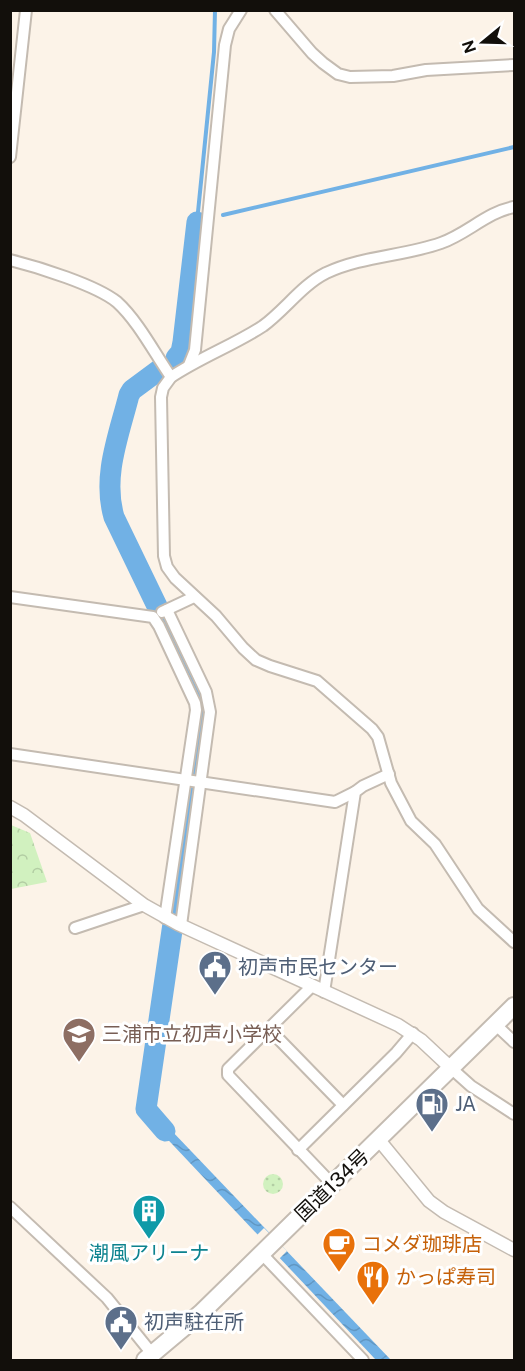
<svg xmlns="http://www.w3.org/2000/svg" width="525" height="1371" viewBox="0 0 525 1371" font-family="'Public Sans','Noto Sans JP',sans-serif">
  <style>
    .green { fill: url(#green-dots) }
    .forest { fill: url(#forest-crowns) }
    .water { fill: url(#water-waves) }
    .pier { fill: #fcf3e8 }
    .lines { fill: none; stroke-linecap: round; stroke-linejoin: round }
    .stream { stroke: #71b1e5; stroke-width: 4 }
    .river { stroke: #71b1e5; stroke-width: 21 }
    .minor-casing { stroke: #c4bbb1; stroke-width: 14 }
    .tertiary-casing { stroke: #c4bbb1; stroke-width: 15 }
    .trunk-casing { stroke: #c4bbb1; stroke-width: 20 }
    .minor { stroke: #fff; stroke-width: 10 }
    .tertiary { stroke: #fff; stroke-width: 12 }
    .trunk { stroke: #fff; stroke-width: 16 }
    .labels { text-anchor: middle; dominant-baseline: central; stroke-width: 6; stroke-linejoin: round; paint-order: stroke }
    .service-label { font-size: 20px; fill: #4e5e75; stroke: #fff; text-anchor: start }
    .education-label { font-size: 20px; fill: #785e54; stroke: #fff; text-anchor: start }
    .street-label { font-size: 20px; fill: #120f0b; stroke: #fff }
    .food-label { font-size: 20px; fill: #c56008; stroke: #fff; text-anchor: start }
    .culture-label { font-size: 20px; fill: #0d838f; stroke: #fff }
  </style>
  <defs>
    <pattern id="green-dots" width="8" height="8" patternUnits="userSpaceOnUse" patternTransform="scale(1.5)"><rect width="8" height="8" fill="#d1f1bf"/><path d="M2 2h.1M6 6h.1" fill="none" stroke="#b2cda3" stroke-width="1.8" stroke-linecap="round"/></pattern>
    <pattern id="forest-crowns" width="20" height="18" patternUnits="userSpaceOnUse" patternTransform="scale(1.5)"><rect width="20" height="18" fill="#d1f1bf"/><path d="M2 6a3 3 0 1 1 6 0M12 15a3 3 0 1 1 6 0" fill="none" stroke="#b2cda3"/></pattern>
    <pattern id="water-waves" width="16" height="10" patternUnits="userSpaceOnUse" patternTransform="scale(1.5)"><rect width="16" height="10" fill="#71b1e5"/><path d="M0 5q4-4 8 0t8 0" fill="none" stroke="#6197c3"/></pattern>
  </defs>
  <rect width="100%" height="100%" fill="#fcf3e8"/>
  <!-- green -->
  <circle class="green" cx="273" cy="1184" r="10"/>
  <!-- forest -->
  <path class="forest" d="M11 825 30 833 47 882 11 889Z"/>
  <!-- water -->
  <path class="water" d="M148 1106 391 1360H376L156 1127 145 1110Z"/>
  <!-- pier -->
  <path class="pier" d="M264 1228 287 1251 279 1259 257 1235Z"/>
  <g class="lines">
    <!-- stream -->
    <g class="stream">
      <path d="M223 215 514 147"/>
      <path d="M200 221 197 222 214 52 215 10"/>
    </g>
    <!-- river -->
    <g class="river">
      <path d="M176 358 181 352 183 342 197 222"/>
      <path d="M159 370 132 390 129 395C119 435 102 476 114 517L200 695 204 711 146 1109 165 1131"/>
    </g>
    <!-- minor casing -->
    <g class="minor-casing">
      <g id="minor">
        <path d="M275 10 312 53 323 63 338 74 350 77 393 76 426 70 514 65"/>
        <path d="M10 157 26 10"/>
        <path d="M514 207C487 212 467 234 441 243 404 256 362 256 326 273 302 285 285 310 263 326 234 345 201 357 171 377L163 388 161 397 164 556 167 567 175 578 216 616 243 648 256 660 270 666 317 681 372 729 378 737 391 783 411 821 435 844 478 909 514 942"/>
        <path d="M10 260C38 267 96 285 117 302 138 321 155 354 171 377"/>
        <path d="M189 365 195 350 225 45 229 29 241 10"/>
        <path d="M10 597 153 617 159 626 195 703 196 710 165 918"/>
        <path d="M167 610 206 692 210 712 181 925"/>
        <path d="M162 612 194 597"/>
        <path d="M10 754 335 802 355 792"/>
        <path d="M75 928 144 905"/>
        <path d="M311 987 228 1069V1075L332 1184"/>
        <path d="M324 992 355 792 363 786 389 774"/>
        <path d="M496 1025 514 1042"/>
        <path d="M269 1029 343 1105"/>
        <path d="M452 1069 471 1086 514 1114"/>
        <path d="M298 1150 396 1053 413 1033"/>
        <path d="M10 1207 107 1298 153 1355"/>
        <path d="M262 1254 363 1360"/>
      </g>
    </g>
    <!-- tertiary casing -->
    <g class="tertiary-casing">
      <g id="tertiary">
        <path d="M10 807 24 815 144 905 178 924 398 1025 421 1040 452 1069"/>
        <path d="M379 1140 429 1201 444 1212 514 1250"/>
      </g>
    </g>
    <!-- trunk casing -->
    <g class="trunk-casing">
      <path id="trunk" d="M145 1360 201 1313 514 1006"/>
    </g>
    <!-- minor -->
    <use href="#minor" class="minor"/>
    <!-- tertiary -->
    <use href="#tertiary" class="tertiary"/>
    <!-- trunk -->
    <use href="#trunk" class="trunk"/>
  </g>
  <!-- icons -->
  <defs>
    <g id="civic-pin" transform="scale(1.725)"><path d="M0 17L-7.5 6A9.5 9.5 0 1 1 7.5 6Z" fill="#5c6f8a" stroke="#fff"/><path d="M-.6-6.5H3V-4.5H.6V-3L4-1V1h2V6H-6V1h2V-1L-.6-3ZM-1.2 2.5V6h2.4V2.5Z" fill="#fff"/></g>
    <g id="school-pin" transform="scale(1.725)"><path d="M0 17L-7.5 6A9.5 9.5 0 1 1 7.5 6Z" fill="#8d6e63" stroke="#fff"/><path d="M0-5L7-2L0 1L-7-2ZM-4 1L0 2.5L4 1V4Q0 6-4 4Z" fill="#fff"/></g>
    <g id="fuel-pin" transform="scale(1.725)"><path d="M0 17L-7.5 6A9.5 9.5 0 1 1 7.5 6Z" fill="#5c6f8a" stroke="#fff"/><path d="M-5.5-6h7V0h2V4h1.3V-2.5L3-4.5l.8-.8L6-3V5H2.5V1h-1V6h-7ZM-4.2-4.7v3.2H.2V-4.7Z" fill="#fff"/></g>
    <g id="building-pin" transform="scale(1.725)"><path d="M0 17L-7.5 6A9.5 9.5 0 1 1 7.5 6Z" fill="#0f9aa8" stroke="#fff"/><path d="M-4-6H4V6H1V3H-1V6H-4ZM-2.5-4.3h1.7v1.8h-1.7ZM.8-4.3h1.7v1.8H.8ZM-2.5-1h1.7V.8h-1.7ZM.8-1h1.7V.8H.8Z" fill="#fff"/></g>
    <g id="cafe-pin" transform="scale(1.725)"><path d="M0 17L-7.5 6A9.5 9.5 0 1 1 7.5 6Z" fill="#e8710a" stroke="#fff"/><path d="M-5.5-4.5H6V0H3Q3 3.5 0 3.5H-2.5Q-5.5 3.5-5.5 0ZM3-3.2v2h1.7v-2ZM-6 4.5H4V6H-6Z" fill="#fff"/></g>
    <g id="restaurant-pin" transform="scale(1.725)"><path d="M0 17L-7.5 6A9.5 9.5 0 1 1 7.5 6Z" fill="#e8710a" stroke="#fff"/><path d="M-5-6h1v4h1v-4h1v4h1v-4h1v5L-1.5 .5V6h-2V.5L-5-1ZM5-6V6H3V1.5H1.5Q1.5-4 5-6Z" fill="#fff"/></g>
  </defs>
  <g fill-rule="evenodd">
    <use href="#civic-pin" x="215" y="967"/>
    <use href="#school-pin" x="79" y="1034"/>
    <use href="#fuel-pin" x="432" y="1104"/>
    <use href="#building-pin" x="149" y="1211"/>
    <use href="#cafe-pin" x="339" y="1244"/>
    <use href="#restaurant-pin" x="373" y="1277"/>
    <use href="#civic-pin" x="121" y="1322"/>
  </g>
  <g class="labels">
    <!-- service labels -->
    <g class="service-label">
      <text x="238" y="967">初声市民センター</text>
      <text x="455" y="1104">JA</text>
      <text x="144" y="1322">初声駐在所</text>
    </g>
    <!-- education labels -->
    <g class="education-label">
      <text x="102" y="1034">三浦市立初声小学校</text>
    </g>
    <!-- street labels -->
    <g class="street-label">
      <text transform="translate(332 1185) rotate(-44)">国道134号</text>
    </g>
    <!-- food labels -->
    <g class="food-label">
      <text x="362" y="1244">コメダ珈琲店</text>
      <text x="396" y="1277">かっぱ寿司</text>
    </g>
    <!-- culture labels -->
    <g class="culture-label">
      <text x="149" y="1253">潮風アリーナ</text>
    </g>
  </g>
  <!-- border -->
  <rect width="525" height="1371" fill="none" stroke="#120f0b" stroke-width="24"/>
  <!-- north arrow -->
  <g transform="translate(483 42) rotate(251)" stroke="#ffffff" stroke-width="4.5" paint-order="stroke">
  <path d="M0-4.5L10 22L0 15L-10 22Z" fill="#120f0b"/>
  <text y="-9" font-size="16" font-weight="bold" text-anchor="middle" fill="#120f0b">N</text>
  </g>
</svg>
